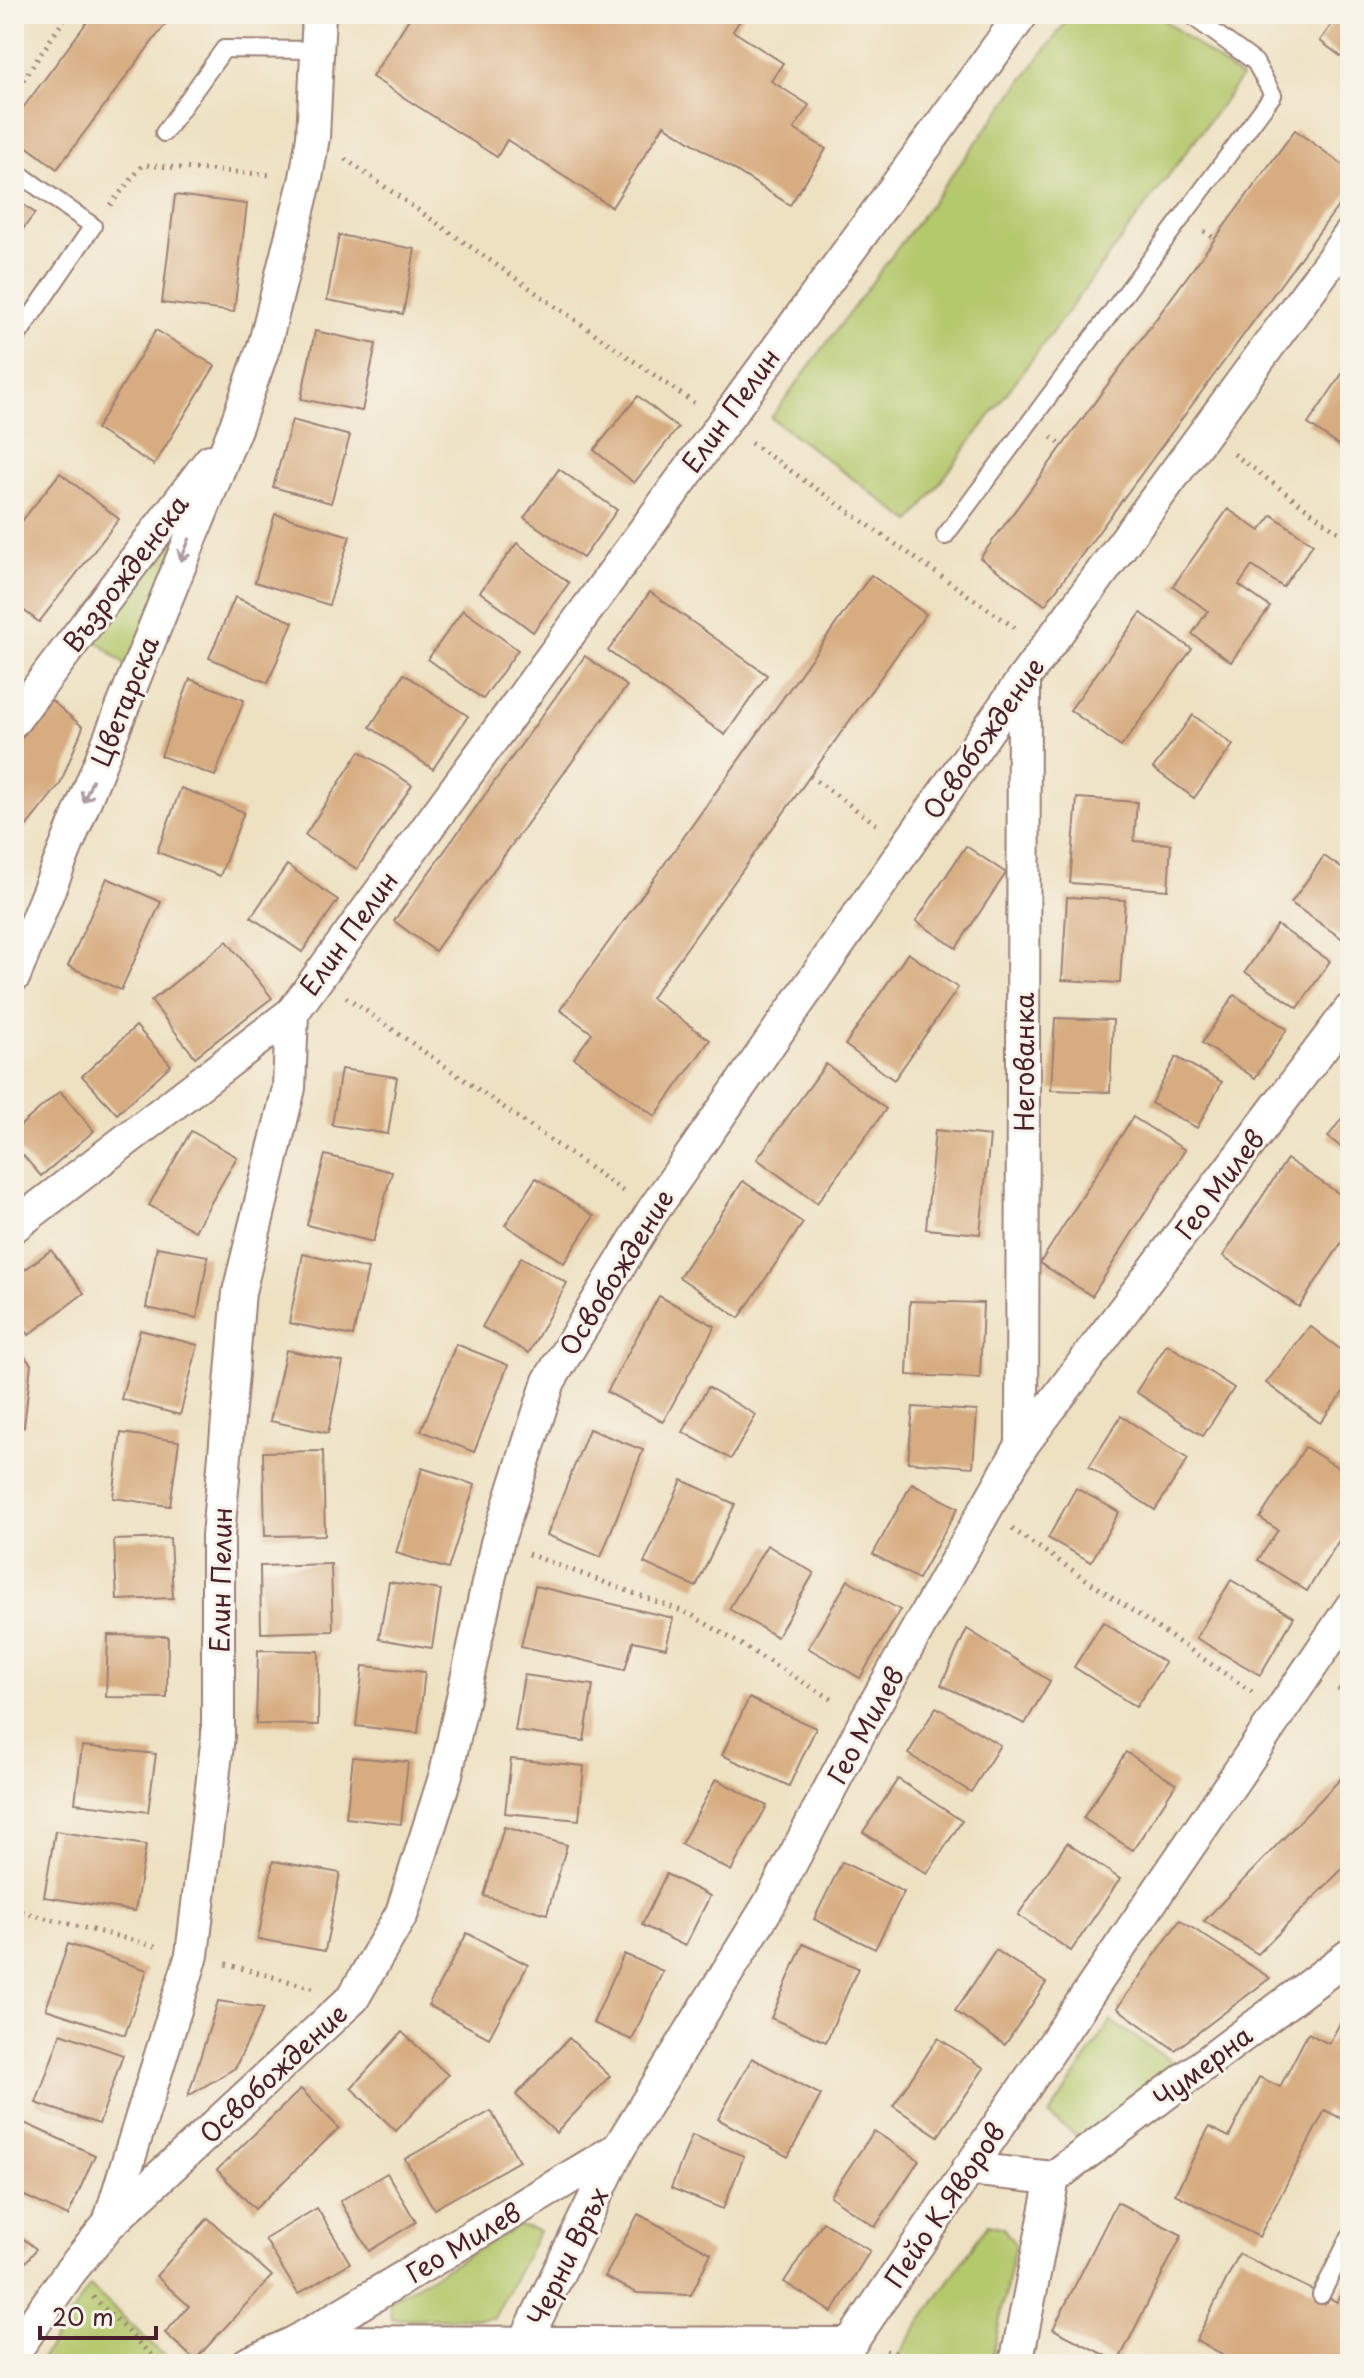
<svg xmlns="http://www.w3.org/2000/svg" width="1364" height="2378" viewBox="0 0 1364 2378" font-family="'Playpen Sans',sans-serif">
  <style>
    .green { fill: #b4c86c; stroke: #7f744c; stroke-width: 2 }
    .building { fill: #d7ac80 }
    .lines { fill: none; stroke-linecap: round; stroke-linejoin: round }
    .lane-casing { stroke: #9c8076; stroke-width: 20 }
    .street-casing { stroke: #9c8076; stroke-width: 36 }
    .path { stroke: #9c8076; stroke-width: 5; stroke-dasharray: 2 6; stroke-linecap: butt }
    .lane { stroke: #fff; stroke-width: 16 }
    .street { stroke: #fff; stroke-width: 32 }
    .oneway { stroke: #ae9aa0 }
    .labels { text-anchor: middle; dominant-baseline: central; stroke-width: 6; stroke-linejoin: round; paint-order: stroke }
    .street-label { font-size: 26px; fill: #4a1f2b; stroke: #f7f3e8 }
  </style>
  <rect width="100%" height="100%" fill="#f7f3e8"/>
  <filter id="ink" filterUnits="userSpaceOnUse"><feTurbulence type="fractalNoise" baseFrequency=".0125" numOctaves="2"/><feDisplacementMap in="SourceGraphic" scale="16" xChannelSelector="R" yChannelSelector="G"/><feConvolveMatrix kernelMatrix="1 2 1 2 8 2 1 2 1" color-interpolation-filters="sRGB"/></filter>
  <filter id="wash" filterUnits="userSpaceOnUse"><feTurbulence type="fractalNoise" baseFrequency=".006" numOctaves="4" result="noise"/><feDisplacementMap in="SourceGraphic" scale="32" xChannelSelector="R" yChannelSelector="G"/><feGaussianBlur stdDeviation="1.8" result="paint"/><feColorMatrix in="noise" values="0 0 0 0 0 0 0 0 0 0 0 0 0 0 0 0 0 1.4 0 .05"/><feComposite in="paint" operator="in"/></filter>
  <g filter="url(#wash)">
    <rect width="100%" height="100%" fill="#eee1c2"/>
    <!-- green -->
    <g class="green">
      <path d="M1072 14H1156L1241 78 911 522 771 418Z"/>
      <path d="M195 496 128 667 93 638Z"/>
      <path d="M1111 2021 1180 2067 1080 2138 1049 2116Z"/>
      <path d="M988 2224 1003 2228 1015 2244 991 2364H840L896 2358Z"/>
      <path d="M518 2226 539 2231 494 2318 391 2319 389 2301Z"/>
      <path d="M90 2286 173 2364H38Z"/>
    </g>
    <g id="blocks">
      <!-- building -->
      <g class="building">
        <path d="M93 14H173L57 169 14 137V120Z"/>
        <path d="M412 14H744L733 31 783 63 771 81 809 105 794 129 826 149 790 205 664 125 612 207 507 140 497 157 372 77Z"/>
        <path d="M1339 14H1350V63L1320 41Z"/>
        <path d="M1295 130 1350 170V190L1045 605 980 558Z"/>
        <path d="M175 195 247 204 234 312 162 303Z"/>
        <path d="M14 198 35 213 14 241Z"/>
        <path d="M339 235 415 249 403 314 327 300Z"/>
        <path d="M156 330 215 366 154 465 96 429Z"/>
        <path d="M315 331 376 344 362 411 301 399Z"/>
        <path d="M1350 362V453L1308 424Z"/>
        <path d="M638 396 678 428 634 483 594 450Z"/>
        <path d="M292 420 350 436 331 503 273 487Z"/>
        <path d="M559 469 617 510 583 558 524 518Z"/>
        <path d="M60 473 119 519 39 622 14 603V531Z"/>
        <path d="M1228 509 1260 531 1272 515 1313 544 1283 587 1252 566 1239 585 1270 607 1231 662 1192 634 1208 611 1173 586Z"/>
        <path d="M275 514 350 536 329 605 255 582Z"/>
        <path d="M517 543 569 583 533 632 480 592Z"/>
        <path d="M871 575 926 614 651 998 710 1040 655 1116 574 1058 592 1033 560 1010Z"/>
        <path d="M650 592 767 675 725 735 608 651Z"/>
        <path d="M235 597 293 622 268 683 209 658Z"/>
        <path d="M463 610 518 650 483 699 428 659Z"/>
        <path d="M1141 613 1192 649 1121 747 1070 710Z"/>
        <path d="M585 656 627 686 435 951 394 921Z"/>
        <path d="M404 674 468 716 433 769 370 727Z"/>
        <path d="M190 679 244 700 215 776 161 756Z"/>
        <path d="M51 700 83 727 60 784 14 842V748Z"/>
        <path d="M1193 715 1233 745 1194 798 1153 768Z"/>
        <path d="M360 751 412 785 357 869 305 835Z"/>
        <path d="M181 788 244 812 220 876 157 852Z"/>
        <path d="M1077 798 1137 802 1134 841 1171 844 1168 890 1070 883Z"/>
        <path d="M966 846 1006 873 956 948 916 921Z"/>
        <path d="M1324 856 1350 874 1347 942 1291 903Z"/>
        <path d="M287 865 338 900 302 952 251 917Z"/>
        <path d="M107 878 161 902 121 990 68 966Z"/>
        <path d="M1067 897 1125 900 1120 983 1062 980Z"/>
        <path d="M1277 925 1330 961 1298 1008 1245 972Z"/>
        <path d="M227 941 272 998 195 1057 151 1001Z"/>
        <path d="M908 953 958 988 894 1080 845 1045Z"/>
        <path d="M1234 995 1287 1029 1255 1078 1202 1043Z"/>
        <path d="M1055 1018 1113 1020 1110 1092 1051 1090Z"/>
        <path d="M136 1026 171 1065 117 1114 82 1076Z"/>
        <path d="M1176 1057 1222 1082 1197 1128 1151 1103Z"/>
        <path d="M826 1064 886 1109 817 1203 757 1159Z"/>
        <path d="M341 1069 397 1077 388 1134 332 1125Z"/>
        <path d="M60 1091 94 1131 41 1176 14 1145V1131Z"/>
        <path d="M1350 1107V1154L1328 1137Z"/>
        <path d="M1133 1117 1185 1150 1092 1296 1040 1263Z"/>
        <path d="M935 1130 990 1136 980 1234 926 1229Z"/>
        <path d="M191 1131 237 1157 195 1231 149 1205Z"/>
        <path d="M325 1155 392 1172 373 1242 307 1225Z"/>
        <path d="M1287 1159 1350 1201V1230L1299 1307 1223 1256Z"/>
        <path d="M536 1178 594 1216 564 1263 505 1225Z"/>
        <path d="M743 1181 803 1223 739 1318 679 1277Z"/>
        <path d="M157 1247 208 1256 197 1318 146 1308Z"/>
        <path d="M51 1250 84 1293 29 1335 14 1315V1278Z"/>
        <path d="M303 1254 368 1269 353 1336 289 1323Z"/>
        <path d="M521 1257 567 1283 529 1353 482 1327Z"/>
        <path d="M659 1296 715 1326 663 1422 607 1392Z"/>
        <path d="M910 1301 983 1303 980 1378 907 1375Z"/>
        <path d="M1310 1326 1350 1357V1383L1320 1423 1266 1383Z"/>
        <path d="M140 1330 198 1345 180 1415 121 1399Z"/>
        <path d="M456 1344 508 1365 474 1452 421 1431Z"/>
        <path d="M1167 1344 1234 1388 1203 1436 1136 1392Z"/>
        <path d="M14 1345 31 1364 24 1427 14 1422Z"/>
        <path d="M286 1350 343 1362 328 1433 270 1421Z"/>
        <path d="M708 1387 756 1415 731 1459 683 1432Z"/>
        <path d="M913 1407 977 1411 973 1467 908 1462Z"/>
        <path d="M1121 1416 1188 1459 1155 1510 1089 1467Z"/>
        <path d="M589 1429 643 1450 601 1557 547 1535Z"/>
        <path d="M121 1433 179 1441 170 1506 113 1498Z"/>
        <path d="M1305 1447 1350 1475V1523L1307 1591 1258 1560 1278 1530 1260 1518Z"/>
        <path d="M323 1451 325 1535 265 1536 263 1452Z"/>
        <path d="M422 1468 475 1485 448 1569 396 1553Z"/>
        <path d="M682 1480 735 1504 696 1587 644 1563Z"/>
        <path d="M912 1483 958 1508 918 1579 873 1554Z"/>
        <path d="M1076 1488 1119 1512 1091 1562 1048 1538Z"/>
        <path d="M170 1538 173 1598 117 1600 114 1540Z"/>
        <path d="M767 1545 814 1573 777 1637 729 1609Z"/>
        <path d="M331 1564 333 1631 261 1633 260 1566Z"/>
        <path d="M848 1580 900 1610 860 1678 808 1648Z"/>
        <path d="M1231 1580 1294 1617 1260 1675 1196 1638Z"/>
        <path d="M389 1582 441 1590 432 1648 379 1639Z"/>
        <path d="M535 1586 673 1618 666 1648 633 1641 625 1670 521 1646Z"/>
        <path d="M1103 1622 1165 1663 1136 1707 1074 1667Z"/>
        <path d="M967 1629 1050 1681 1025 1724 941 1685Z"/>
        <path d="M108 1635 168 1636 167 1698 106 1697Z"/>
        <path d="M258 1650 319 1651 318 1725 256 1724Z"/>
        <path d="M363 1666 425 1672 418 1733 356 1726Z"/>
        <path d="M524 1675 593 1685 584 1741 515 1731Z"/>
        <path d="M749 1698 816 1728 789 1786 722 1755Z"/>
        <path d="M936 1707 1000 1745 971 1792 908 1754Z"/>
        <path d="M82 1746 156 1754 148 1812 75 1803Z"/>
        <path d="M1126 1752 1176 1784 1133 1850 1083 1818Z"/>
        <path d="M353 1757 408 1762 401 1824 346 1818Z"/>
        <path d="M511 1759 584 1766 579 1820 505 1813Z"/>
        <path d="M1350 1769V1861L1258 1954 1204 1921Z"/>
        <path d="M716 1779 767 1806 731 1871 681 1844Z"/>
        <path d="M898 1779 962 1821 927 1874 863 1832Z"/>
        <path d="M504 1827 567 1845 547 1914 484 1896Z"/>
        <path d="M55 1831 146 1845 135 1911 44 1897Z"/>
        <path d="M1067 1843 1120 1879 1071 1951 1018 1915Z"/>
        <path d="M273 1861 340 1873 325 1951 258 1939Z"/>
        <path d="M842 1862 904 1892 875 1949 814 1919Z"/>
        <path d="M666 1874 710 1896 685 1946 642 1925Z"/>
        <path d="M1180 1920 1270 1978 1175 2050 1117 2008Z"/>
        <path d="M467 1933 528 1965 489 2038 428 2005Z"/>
        <path d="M68 1944 147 1970 125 2035 46 2009Z"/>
        <path d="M803 1944 858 1968 826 2042 771 2018Z"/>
        <path d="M996 1950 1046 1983 1005 2045 955 2011Z"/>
        <path d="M624 1954 663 1971 632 2040 593 2023Z"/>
        <path d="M218 2001 264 2008 235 2068 188 2096Z"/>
        <path d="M1350 2004V2123L1325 2110 1259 2237 1175 2194 1209 2127 1229 2137 1259 2077 1280 2087 1308 2033 1329 2044Z"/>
        <path d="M402 2032 448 2075 396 2131 351 2088Z"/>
        <path d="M61 2033 123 2055 99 2124 36 2103Z"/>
        <path d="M569 2038 610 2076 556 2133 516 2095Z"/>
        <path d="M938 2038 984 2068 938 2136 893 2106Z"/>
        <path d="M752 2058 821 2095 788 2157 718 2119Z"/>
        <path d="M301 2089 339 2128 255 2209 217 2170Z"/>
        <path d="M491 2111 519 2161 434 2209 405 2159Z"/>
        <path d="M22 2122 95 2155 68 2216 14 2191V2138Z"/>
        <path d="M874 2131 919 2160 875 2227 830 2196Z"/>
        <path d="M692 2135 744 2156 723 2209 671 2188Z"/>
        <path d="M387 2173 416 2222 369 2251 340 2201Z"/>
        <path d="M1117 2202 1182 2235 1118 2362 1053 2329Z"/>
        <path d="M317 2208 350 2263 298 2294 265 2239Z"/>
        <path d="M638 2214 711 2253 691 2295 637 2293 605 2277Z"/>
        <path d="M208 2218 272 2276 195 2360 165 2333 189 2306 156 2276Z"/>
        <path d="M823 2222 870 2251 832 2312 784 2282Z"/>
        <path d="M14 2231 36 2249 14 2277Z"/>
        <path d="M1239 2254 1337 2302 1350 2276V2364H1243L1196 2341Z"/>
      </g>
    </g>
  </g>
  <g filter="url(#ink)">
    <use href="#blocks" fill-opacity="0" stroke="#9c8076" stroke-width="2"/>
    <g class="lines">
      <!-- lane casing -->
      <g class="lane-casing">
        <g id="lane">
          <path d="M164 133 224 49 318 50"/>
          <path d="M14 170 93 226 14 341"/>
          <path d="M945 536 1273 95 1255 62 1189 14"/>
          <path d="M1321 2295 1350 2236"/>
        </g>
      </g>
      <!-- street casing -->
      <g class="street-casing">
        <g id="street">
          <path d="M14 720 210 461"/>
          <path d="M14 976 236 426 265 343 306 178 313 137 319 14"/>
          <path d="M14 1226 292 1013"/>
          <path d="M1022 1445 1024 678"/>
          <path d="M968 2169 1053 2178 1350 1955"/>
          <path d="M109 2223 192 1955 218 1736V1536L239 1292 289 1088 292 1013 1022 14"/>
          <path d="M296 2342 850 2344 1350 1609"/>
          <path d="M14 2352 69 2273 108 2225 353 1998 402 1913 446 1774 497 1543 549 1381 652 1212 1024 678 1350 235"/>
          <path d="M247 2364 296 2342 619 2148"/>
          <path d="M530 2364 524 2344 619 2148 770 1903 866 1720 1022 1445 1350 1010"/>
          <path d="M1016 2364 1053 2178"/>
        </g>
      </g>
      <!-- path -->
      <g class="path">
        <path d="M14 93 68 14"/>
        <path d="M345 159 694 403"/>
        <path d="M110 205 143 165 273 175"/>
        <path d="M1204 231 1215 239"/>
        <path d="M1051 437 1063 445"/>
        <path d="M751 443 1018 630"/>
        <path d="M1234 454 1350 541"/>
        <path d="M810 776 880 827"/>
        <path d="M346 997 623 1191"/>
        <path d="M1012 1529 1252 1692"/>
        <path d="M528 1554 690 1614 835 1701"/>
        <path d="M1338 1688 1350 1697"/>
        <path d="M14 1910 159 1947"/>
        <path d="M226 1964 313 1988"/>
        <path d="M93 2297 160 2364"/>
        <path d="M886 2351 952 2364"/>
      </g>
      <!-- lane -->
      <use href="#lane" class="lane"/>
      <!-- street -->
      <use href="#street" class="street"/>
    </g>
    <!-- one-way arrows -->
    <defs><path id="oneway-shaft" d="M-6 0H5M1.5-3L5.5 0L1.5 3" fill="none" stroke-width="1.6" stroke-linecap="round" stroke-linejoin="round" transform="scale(2)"/></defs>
    <g class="oneway">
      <use href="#oneway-shaft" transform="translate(185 550) rotate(112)"/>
      <use href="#oneway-shaft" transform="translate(88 791) rotate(112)"/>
    </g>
  </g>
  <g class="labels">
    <!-- street labels -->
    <g class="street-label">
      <text transform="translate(730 410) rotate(-54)">Елин Пелин</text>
      <text transform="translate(125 573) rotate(-53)">Възрожденска</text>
      <text transform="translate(124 701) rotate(-68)">Цветарска</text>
      <text transform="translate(983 738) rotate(-55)">Освобождение</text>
      <text transform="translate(348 933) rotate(-54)">Елин Пелин</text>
      <text transform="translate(1023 1062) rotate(-90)">Негованка</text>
      <text transform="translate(1219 1184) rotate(-53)">Гео Милев</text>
      <text transform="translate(616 1272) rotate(-58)">Освобождение</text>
      <text transform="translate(220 1580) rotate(-89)">Елин Пелин</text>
      <text transform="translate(865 1725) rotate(-61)">Гео Милев</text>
      <text transform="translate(1202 2066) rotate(-37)">Чумерна</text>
      <text transform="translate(273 2073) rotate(-43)">Освобождение</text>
      <text transform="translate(944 2205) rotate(-56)">Пейо К.Яворов</text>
      <text transform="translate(463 2242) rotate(-31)">Гео Милев</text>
      <text transform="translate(567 2256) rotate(-64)">Черни Връх</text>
    </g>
  </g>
  <!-- margin -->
  <rect width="1364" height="2378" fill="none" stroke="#f7f3e8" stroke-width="48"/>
  <!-- scale -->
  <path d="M40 2326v12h116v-12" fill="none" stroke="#4a1f2b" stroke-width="4"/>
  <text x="52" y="2326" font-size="24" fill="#4a1f2b" stroke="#f7f3e8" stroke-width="6" paint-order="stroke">20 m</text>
</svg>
